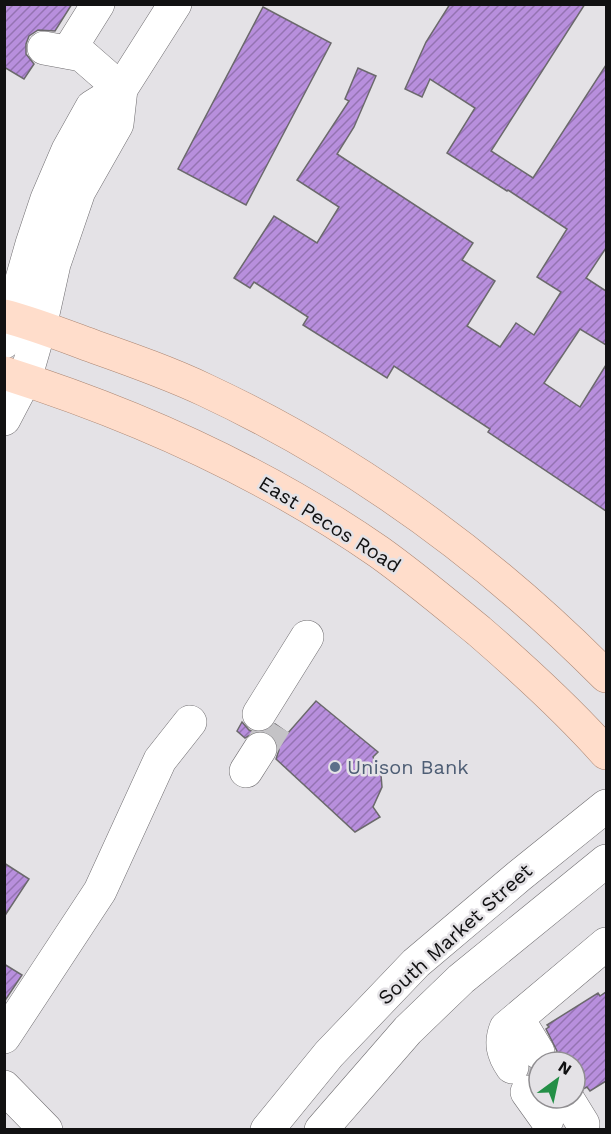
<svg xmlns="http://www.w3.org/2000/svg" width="611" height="1134" viewBox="0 0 611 1134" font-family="'Work Sans',sans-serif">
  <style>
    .building { fill: url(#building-hatch); stroke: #6b696c; stroke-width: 1.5 }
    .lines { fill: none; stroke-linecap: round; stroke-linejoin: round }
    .minor-tunnel { stroke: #c4c3c6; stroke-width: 33; stroke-dasharray: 33 16; stroke-linecap: butt }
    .minor-casing { stroke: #706e71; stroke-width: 34 }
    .major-casing { stroke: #ac8774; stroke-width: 34 }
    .minor { stroke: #fff; stroke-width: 33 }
    .major { stroke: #ffddcb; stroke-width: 33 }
    .service-dot { fill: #5c6f8a; stroke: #e4e2e6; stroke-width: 2 }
    .labels { text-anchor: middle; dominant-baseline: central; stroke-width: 5; stroke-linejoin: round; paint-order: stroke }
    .street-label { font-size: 20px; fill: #111112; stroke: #e4e2e6 }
    .service-label { font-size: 20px; fill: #4e5e75; stroke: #e4e2e6; text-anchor: start }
  </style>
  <defs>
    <pattern id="building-hatch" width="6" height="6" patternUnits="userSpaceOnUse" patternTransform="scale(1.5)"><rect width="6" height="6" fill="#b88fdd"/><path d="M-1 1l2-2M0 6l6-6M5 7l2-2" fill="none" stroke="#9473b2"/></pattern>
  </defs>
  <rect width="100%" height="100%" fill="#e4e2e6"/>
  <!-- building -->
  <g class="building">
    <path d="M4 4H72L55 31 38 30 29 36 26 44V54L34 64 24 79 4 67Z"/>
    <path d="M450 4H585L491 151 533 178 606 65V248L586 278 606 291V345L580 329 544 383 580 407 606 365V511L488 432 490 429 394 366 387 378 303 325 308 317 254 282 250 288 234 278 274 216 317 243 339 207 297 180 349 101 345 99 358 68 376 76 354 127 337 154 473 243 462 260 495 281 467 326 500 347 516 323 534 335 561 292 537 277 567 229 508 190 507 191 447 153 475 108 430 79 422 97 405 89 426 42Z"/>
    <path d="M263 7 331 43 246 205 178 169Z"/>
    <path d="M316 701 378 752 373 757 381 775 382 787 373 807 380 817 355 832 276 759 279 750 277 741 271 734 265 731 275 724 288 733Z"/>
    <path d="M242 722 249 730 254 732 245 738 237 731Z"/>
    <path d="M4 863 29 879 4 917Z"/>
    <path d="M4 964 22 975 4 1002Z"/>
    <path d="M606 992V1081L590 1091 587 1087 583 1089 575 1081V1062H554L557 1051 546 1029 549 1027 547 1025 598 993 600 996Z"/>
  </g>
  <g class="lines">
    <!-- minor-tunnel -->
    <g class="minor-tunnel">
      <path d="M260 749 275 724"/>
      <path d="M525 1060 539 1083"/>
    </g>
    <!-- minor casing -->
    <g class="minor-casing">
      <g id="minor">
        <path d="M44 48 82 55 121 89"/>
        <path d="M68 52 98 4"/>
        <path d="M4 342 32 244 47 199 68 150 92 107 121 89"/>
        <path d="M4 419 25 379 40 327 54 264 79 191 117 124 121 89 175 4"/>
        <path d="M259 714 307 637"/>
        <path d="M246 771 260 749"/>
        <path d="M518 1019 538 1052"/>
        <path d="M4 1037 100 891 160 760 190 722"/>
        <path d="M512 1067C503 1054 500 1043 506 1028L606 944"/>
        <path d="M4 1087 46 1130"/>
        <path d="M527 1092 547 1120"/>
        <path d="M567 1098 583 1124"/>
        <path d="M267 1130 329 1054 416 963 519 876 606 806"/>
        <path d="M321 1130 408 1030 461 979 606 861"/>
      </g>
    </g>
    <!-- major casing -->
    <g class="major-casing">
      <g id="major">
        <path d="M4 316C35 324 65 336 95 347 132 360 169 373 205 390 355 460 490 559 606 676"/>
        <path d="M4 373C137 415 265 473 379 552 414 577 446 604 479 631 524 670 567 709 606 753"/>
      </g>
    </g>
    <!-- minor -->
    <use href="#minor" class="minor"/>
    <!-- major -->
    <use href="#major" class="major"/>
  </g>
  <!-- markers -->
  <circle class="service-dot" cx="335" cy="767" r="6"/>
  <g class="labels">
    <!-- street labels -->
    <g class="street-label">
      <text transform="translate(330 524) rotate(32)">East Pecos Road</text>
      <text transform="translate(455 934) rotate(-42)">South Market Street</text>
    </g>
    <!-- service labels -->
    <g class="service-label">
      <text x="347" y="767">Unison Bank</text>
    </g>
  </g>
  <!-- border -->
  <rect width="611" height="1134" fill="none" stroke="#111112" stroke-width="12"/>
  <!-- north arrow -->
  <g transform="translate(557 1080) rotate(33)"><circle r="28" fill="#e4e2e6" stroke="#908e91" stroke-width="1.5"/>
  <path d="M0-4.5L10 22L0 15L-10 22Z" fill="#248f47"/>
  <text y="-9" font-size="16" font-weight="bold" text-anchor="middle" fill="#111112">N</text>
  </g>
</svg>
